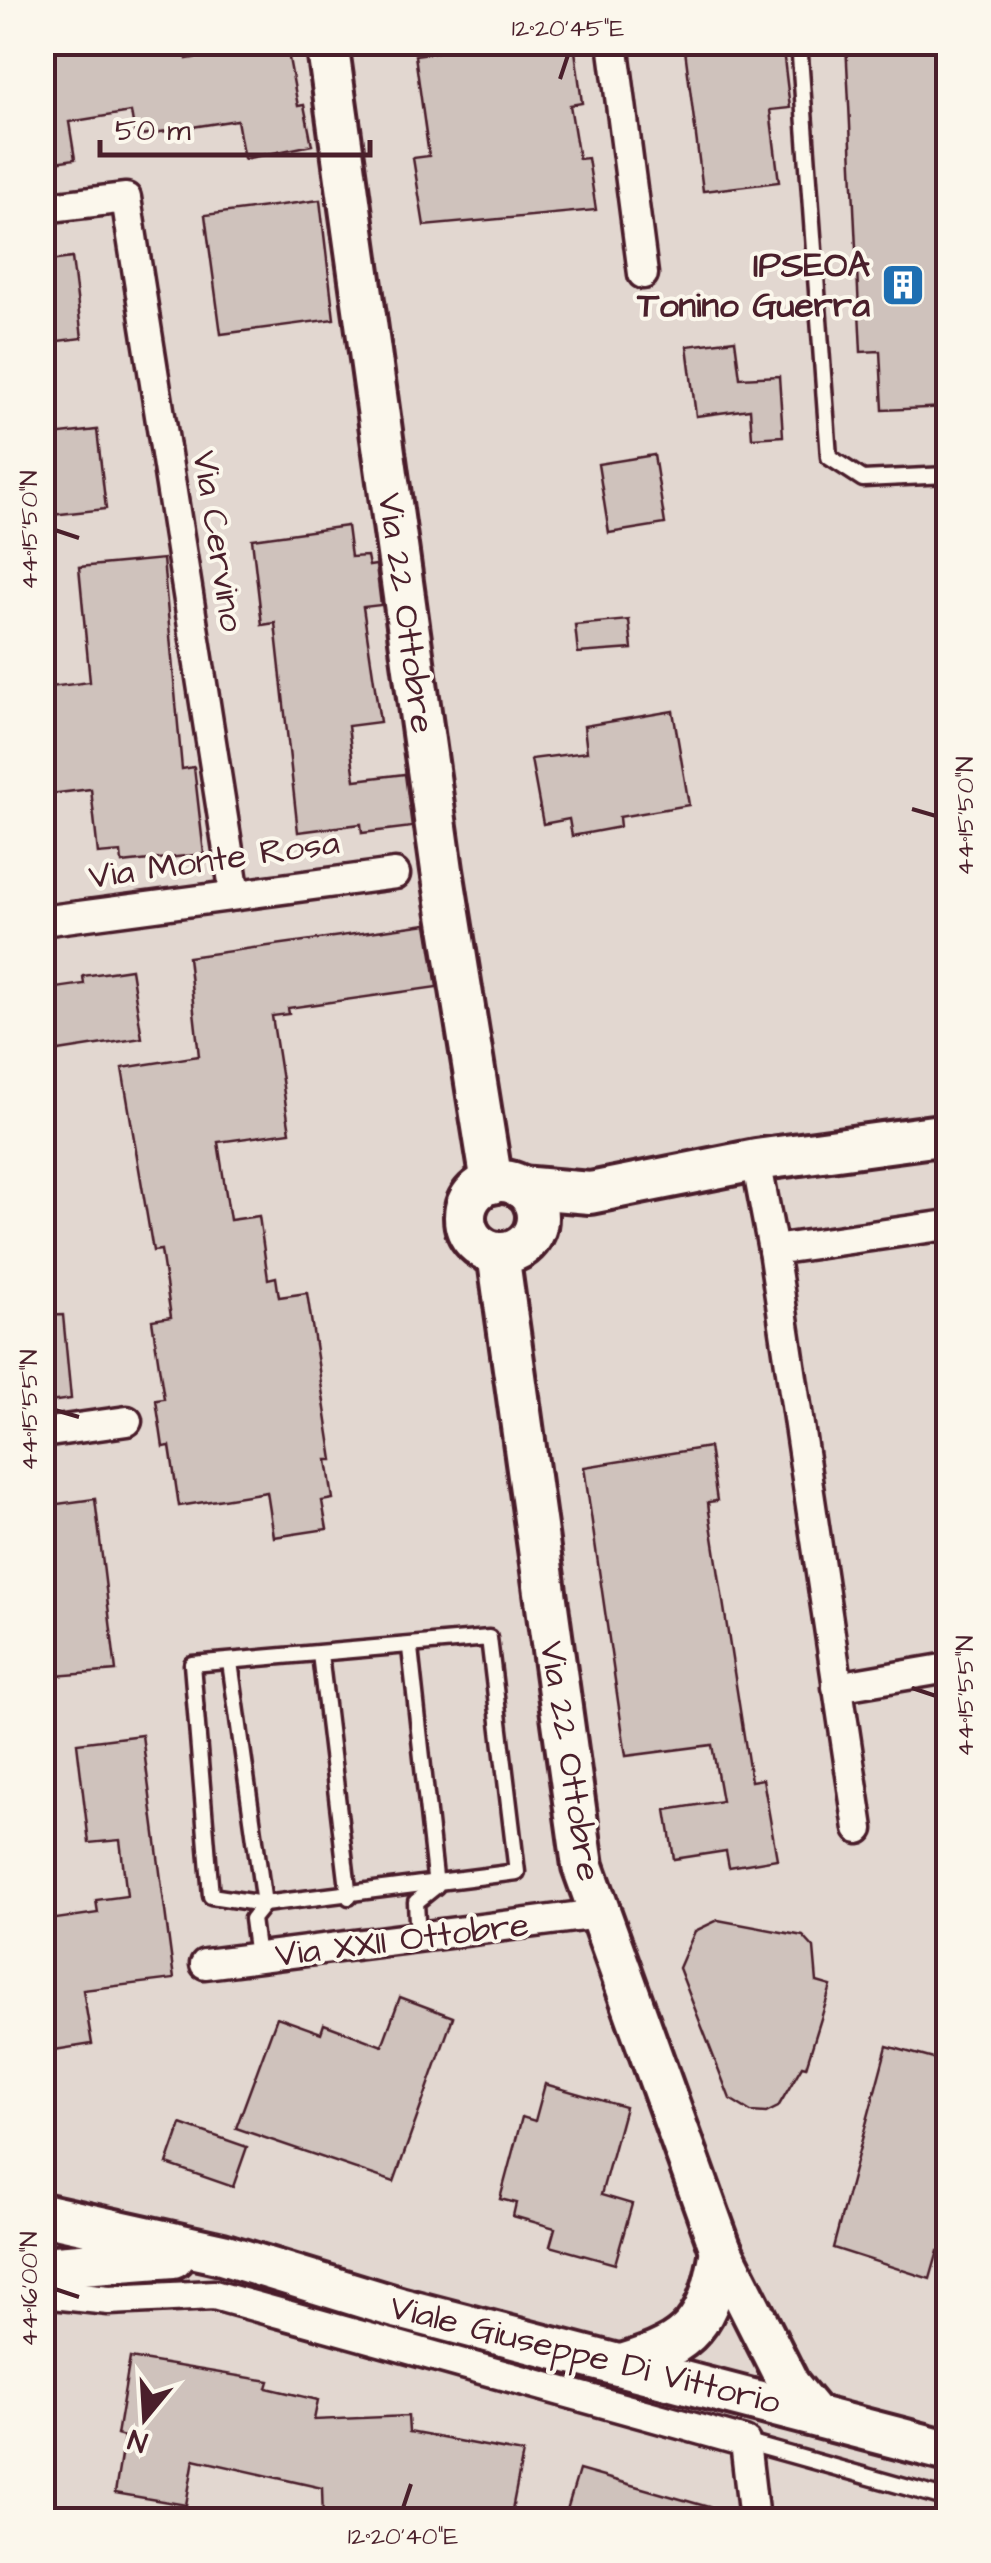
<svg xmlns="http://www.w3.org/2000/svg" width="991" height="2563" viewBox="0 0 991 2563" font-family="'Architects Daughter',sans-serif">
  <style>
    .green { fill: #e2d7d0; stroke: #967b7e; stroke-width: 2.5 }
    .building { fill: #cfc2bc; stroke: #4a1f2b; stroke-width: 2.5 }
    .lines { fill: none; stroke-linecap: round; stroke-linejoin: round }
    .lane-casing { stroke: #4a1f2b; stroke-width: 21 }
    .street-casing { stroke: #4a1f2b; stroke-width: 35 }
    .secondary-casing { stroke: #4a1f2b; stroke-width: 48 }
    .lane { stroke: #fbf7ec; stroke-width: 14 }
    .street { stroke: #fbf7ec; stroke-width: 28 }
    .secondary { stroke: #fbf7ec; stroke-width: 40 }
    .ticks { fill: none; stroke: #4a1f2b; stroke-width: 4 }
    .labels { text-anchor: middle; dominant-baseline: central; stroke-width: 8; stroke-linejoin: round; paint-order: stroke }
    .poi-label { font-size: 35px; font-weight: bold; fill: #4a1f2b; stroke: #fbf7ec; text-anchor: end }
    .street-label { font-size: 35px; fill: #4a1f2b; stroke: #fbf7ec }
    .neatline { fill: none; stroke: #4a1f2b; stroke-width: 4 }
    .ticks-label { font-size: 25px; text-anchor: middle; fill: #4a1f2b }
  </style>
  <rect width="100%" height="100%" fill="#fbf7ec"/>
  <filter id="ink" filterUnits="userSpaceOnUse"><feTurbulence type="fractalNoise" baseFrequency=".01" numOctaves="2"/><feDisplacementMap in="SourceGraphic" scale="20" xChannelSelector="R" yChannelSelector="G"/><feConvolveMatrix kernelMatrix="1 2 1 2 8 2 1 2 1" color-interpolation-filters="sRGB"/></filter>
  <g filter="url(#ink)">
    <!-- green -->
    <rect class="green" x="43" y="43" width="905" height="2477"/>
    <!-- building -->
    <g class="building">
      <path d="M42 42H185L187 59 286 42 298 106 304 105 312 145 244 159 237 120 135 136 131 112 69 122 75 159 42 164Z"/>
      <path d="M511 42H546L547 47 574 43 582 103 570 105 579 159 588 158 596 210 424 226 413 158 429 156 415 55Z"/>
      <path d="M684 42H782L790 108 770 110 779 182 703 191Z"/>
      <path d="M846 42H948V407L883 410 880 351 861 352Z"/>
      <path d="M320 200 334 319 221 334 205 215Z"/>
      <path d="M72 258 82 338 42 343V262Z"/>
      <path d="M735 340 740 378 779 376 783 436 752 438 750 409 696 416 687 346Z"/>
      <path d="M97 430 106 509 42 516V436Z"/>
      <path d="M654 455 665 524 609 533 598 464Z"/>
      <path d="M347 526 351 557 367 556 369 566 376 565 381 605 363 607 380 722 348 726 355 780 405 774 412 827 362 833 361 824 298 832 275 623 262 625 252 539Z"/>
      <path d="M163 559 182 769 194 767 204 854 122 863 121 852 98 854 91 789 42 795V688L90 682 79 567Z"/>
      <path d="M629 620 632 649 578 653 575 625Z"/>
      <path d="M673 711 689 805 619 817 620 827 572 836 569 819 543 824 531 759 587 752 584 726Z"/>
      <path d="M427 924 437 987 288 1008 289 1014 272 1016 290 1132 218 1142 230 1220 259 1216 268 1279 276 1277 279 1297 307 1293 333 1460H327L333 1499 322 1501 327 1529 274 1537 267 1492 179 1506 170 1446 163 1447 156 1400 164 1399 152 1320 171 1317 161 1250 153 1251 122 1068 199 1056 188 957Z"/>
      <path d="M131 969 142 1038 52 1052 42 990 84 984 83 976Z"/>
      <path d="M63 1315 71 1399 42 1403V1316Z"/>
      <path d="M709 1447 717 1501 708 1502 709 1511 751 1781 763 1779 777 1859 729 1867 726 1851 674 1859 666 1810 722 1801 712 1745 626 1756 584 1467Z"/>
      <path d="M95 1499 116 1671 42 1677V1506Z"/>
      <path d="M142 1735 174 1979 83 1990 92 2044 42 2052V1921L98 1913 96 1900 127 1896 120 1840 89 1843 77 1743Z"/>
      <path d="M718 1920 803 1936 814 1948 817 1982 831 1986 806 2067 802 2066 778 2107 766 2113 751 2112 730 2099 679 1968 695 1931Z"/>
      <path d="M400 1997 453 2017 394 2182 236 2128 277 2017 321 2033 324 2024 382 2046Z"/>
      <path d="M887 2046 948 2063V2254L938 2251 930 2279 833 2248Z"/>
      <path d="M545 2084 625 2107 601 2195 632 2204 615 2264 550 2246 555 2228 513 2216 516 2203 500 2199 522 2117 535 2121Z"/>
      <path d="M181 2124 247 2147 233 2187 167 2164Z"/>
      <path d="M130 2358 269 2381 267 2388 318 2400 314 2420 408 2416 409 2432 523 2453 510 2520H323L322 2488 194 2459 186 2505 115 2493 124 2437 117 2435Z"/>
      <path d="M579 2470 726 2512 725 2520H564Z"/>
    </g>
    <g class="lines">
      <!-- lane casing -->
      <g class="lane-casing">
        <g id="lane">
          <path d="M799 42 829 457 863 479 948 475"/>
          <path d="M489 1638 517 1872 264 1904 211 1896 192 1664Z"/>
          <path d="M410 1648 436 1886 416 1902 418 1939"/>
          <path d="M320 1654 349 1897"/>
          <path d="M230 1662 264 1904 252 1919 257 1957"/>
          <path d="M745 2442 948 2499"/>
        </g>
      </g>
      <!-- street casing -->
      <g class="street-casing">
        <g id="street">
          <path d="M613 42 643 274"/>
          <path d="M42 208 126 198 235 895"/>
          <path d="M42 921 395 874"/>
          <path d="M756 1160 773 1250"/>
          <path d="M42 1433 127 1421"/>
          <path d="M837 1687 948 1668"/>
          <path d="M859 1829 773 1250 948 1225"/>
          <path d="M205 1964 598 1914"/>
          <path d="M42 2293 109 2300 214 2295 745 2442 754 2520"/>
        </g>
      </g>
      <!-- secondary casing -->
      <g class="secondary-casing">
        <g id="secondary">
          <path d="M327 42 442 870 492 1183"/>
          <circle cx="501" cy="1217" r="36"/>
          <path d="M520 1187 590 1193 756 1160 948 1134"/>
          <path d="M498 1253 583 1866 721 2250 789 2385 813 2414"/>
          <path d="M42 2214 222 2254 399 2308 948 2451"/>
          <path d="M42 2267 173 2257"/>
          <path d="M622 2365C693 2344 709 2322 721 2250"/>
        </g>
      </g>
      <!-- lane -->
      <use href="#lane" class="lane"/>
      <!-- street -->
      <use href="#street" class="street"/>
      <!-- secondary -->
      <use href="#secondary" class="secondary"/>
    </g>
  </g>
  <!-- ticks -->
  <path class="ticks" d="M560 79 568 55M55 530 79 538M912 809 936 816M55 1410 79 1417M912 1688 936 1696M55 2289 79 2297M403 2508 411 2484"/>
  <!-- icons -->
  <defs>
    <g id="building-square" transform="scale(2.25)"><rect x="-9" y="-9" width="18" height="18" rx="4" fill="#1f6fb2" stroke="#fbf7ec"/><path d="M-4-6H4V6H1V3H-1V6H-4ZM-2.5-4.3h1.7v1.8h-1.7ZM.8-4.3h1.7v1.8H.8ZM-2.5-1h1.7V.8h-1.7ZM.8-1h1.7V.8H.8Z" fill="#fff"/></g>
  </defs>
  <g fill-rule="evenodd">
    <use href="#building-square" x="903" y="285"/>
  </g>
  <g class="labels">
    <!-- poi labels -->
    <g class="poi-label">
      <text x="870" y="265">IPSEOA<tspan x="870" dy="40">Tonino Guerra</tspan></text>
    </g>
    <!-- street labels -->
    <g class="street-label">
      <text transform="translate(218 541) rotate(81)">Via Cervino</text>
      <text transform="translate(406 613) rotate(82)">Via 22 Ottobre</text>
      <text transform="translate(214 860) rotate(-8)">Via Monte Rosa</text>
      <text transform="translate(570 1761) rotate(81)">Via 22 Ottobre</text>
      <text transform="translate(402 1940) rotate(-7)">Via XXII Ottobre</text>
      <text transform="translate(585 2355) rotate(14)">Viale Giuseppe Di Vittorio</text>
    </g>
  </g>
  <!-- margin -->
  <rect width="991" height="2563" fill="none" stroke="#fbf7ec" stroke-width="110"/>
  <!-- north arrow -->
  <g transform="translate(145 2418) rotate(198)" stroke="#fbf7ec" stroke-width="8" paint-order="stroke">
  <path d="M0-8L18 38L0 25L-18 38Z" fill="#4a1f2b"/>
  <text y="-15" font-size="28" font-weight="bold" text-anchor="middle" fill="#4a1f2b">N</text>
  </g>
  <!-- scale -->
  <path d="M100 140v15h270v-15" fill="none" stroke="#4a1f2b" stroke-width="5"/>
  <text x="115" y="140" font-size="30" fill="#4a1f2b" stroke="#fbf7ec" stroke-width="8" paint-order="stroke">50 m</text>
  <rect x="55" y="55" width="881" height="2453" class="neatline"/>
  <g class="ticks-label">
    <text x="568" y="36">12°20'45"E</text>
    <text transform="translate(28 530) rotate(-90)" y="9">44°15'50"N</text>
    <text transform="translate(964 816) rotate(-90)" y="9">44°15'50"N</text>
    <text transform="translate(28 1410) rotate(-90)" y="9">44°15'55"N</text>
    <text transform="translate(964 1696) rotate(-90)" y="9">44°15'55"N</text>
    <text transform="translate(28 2289) rotate(-90)" y="9">44°16'00"N</text>
    <text x="403" y="2544">12°20'40"E</text>
  </g>
</svg>
